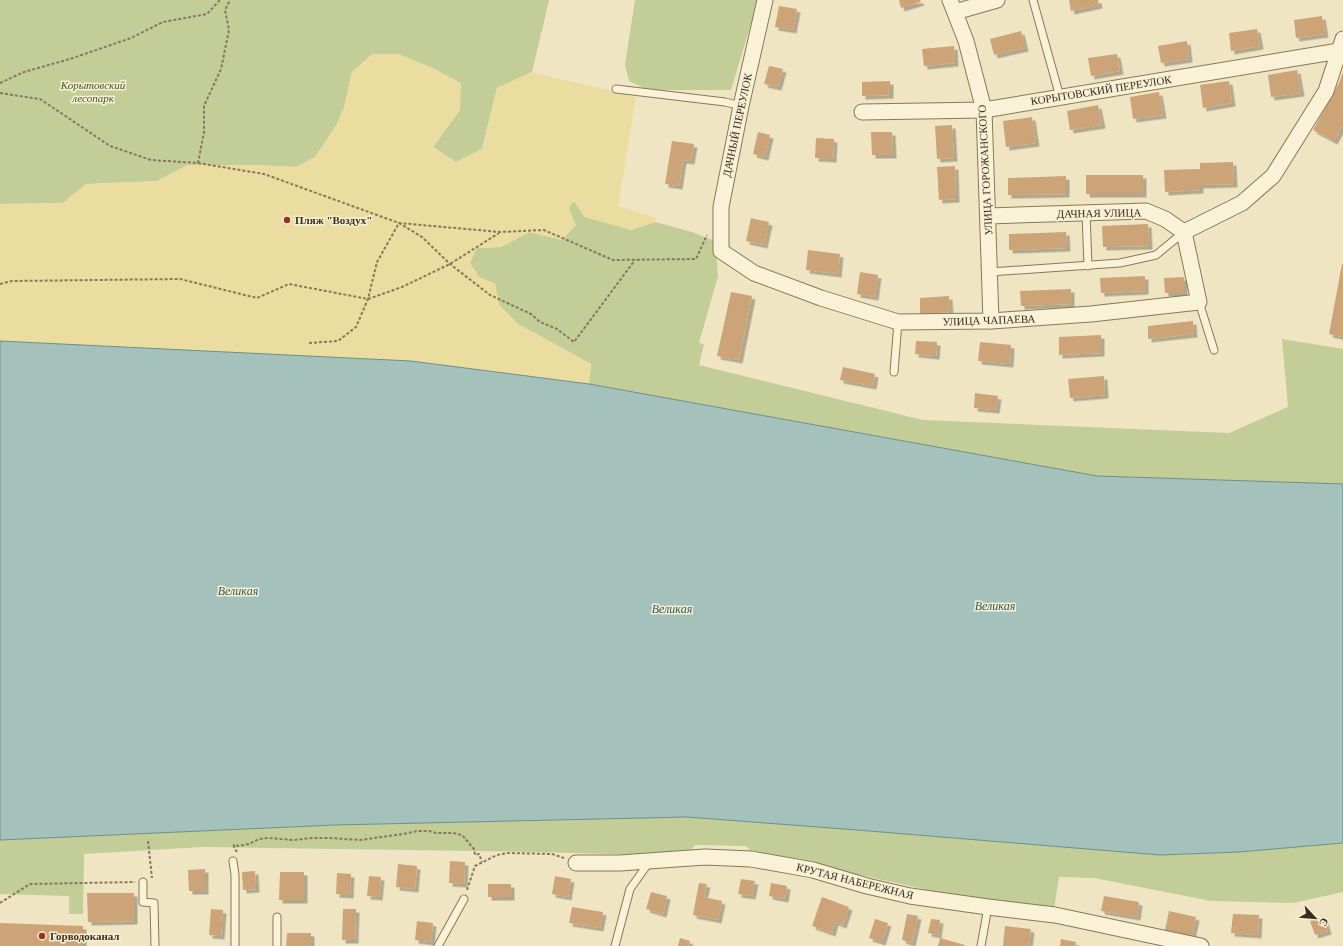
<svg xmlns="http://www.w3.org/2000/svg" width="1343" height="946" viewBox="0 0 1343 946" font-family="Georgia,serif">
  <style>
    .green { fill: #c2cd97 }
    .sand { fill: #ebdda0 }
    .water { fill: #a5c1bb; stroke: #6c908a }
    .building { fill: #cda378; filter: url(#shadow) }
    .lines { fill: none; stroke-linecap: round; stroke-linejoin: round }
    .service-casing { stroke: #89775a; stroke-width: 9 }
    .minor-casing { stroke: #89775a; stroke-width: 17 }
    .path { stroke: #89775a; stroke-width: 2; stroke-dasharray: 3 2; stroke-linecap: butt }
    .service { stroke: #f9f2d6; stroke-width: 7 }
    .minor { stroke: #f9f2d6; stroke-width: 15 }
    .poi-dot { fill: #993129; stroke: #f6efd3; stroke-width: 1.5 }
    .labels { text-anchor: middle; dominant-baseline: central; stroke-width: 3; stroke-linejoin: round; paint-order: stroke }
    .park-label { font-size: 11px; font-style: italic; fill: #455524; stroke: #f6efd3 }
    .street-label { font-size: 11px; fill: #392d1e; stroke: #f6efd3 }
    .poi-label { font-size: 11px; font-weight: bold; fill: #392d1e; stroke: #f6efd3; text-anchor: start }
    .water-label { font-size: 12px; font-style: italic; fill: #2d5859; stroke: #f6efd3 }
  </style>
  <defs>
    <filter id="shadow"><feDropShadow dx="3.5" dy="3.5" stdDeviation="0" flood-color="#0004"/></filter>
  </defs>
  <rect width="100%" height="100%" fill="#efe5c3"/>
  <!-- green -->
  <g class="green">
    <path d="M0 0H549L532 72 497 88 482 149 456 162 433 147 460 110 352 72 344 108 337 124 315 157 296 167 254 165H188L157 181 86 184 63 203 0 204Z"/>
    <path d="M635 0H758L731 90H648L629 81 625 65Z"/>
    <path d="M574 200 631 230 655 222 692 232 715 241 718 276 699 343 704 344 699 365 923 420 1229 433 1288 407 1282 339 1343 349V484L1097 476 589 384 591 364 518 324 499 305 495 284 479 277 470 263 476 248 501 247 529 232 562 240 569 208Z"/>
    <path d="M687 817 857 830 1160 855 1239 852 1343 843V892L1293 903 1211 901 1094 878 1059 877 1054 909 946 894 856 874 756 856 746 846 695 845 686 856 538 852 202 847 84 854 83 914H69V896L0 894V840L335 825Z"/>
  </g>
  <!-- sand -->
  <path class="sand" d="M372 54H399L433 68 461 83 460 110 433 147 456 162 482 149 497 88 532 72 636 97 618 206 656 218 655 222 631 230 584 217 574 201 569 208 576 225 562 240 529 232 501 247 477 248 470 263 479 277 495 284 499 305 518 324 591 364 589 384 411 361 0 341V204L63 203 86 184 157 181 188 165H254L296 167 315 157 337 124 344 108 352 72Z"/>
  <!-- water -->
  <path class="water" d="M0 341 411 361 589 384 1097 476 1343 484V843L1239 852 1160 855 857 830 687 817 335 825 0 840Z"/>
  <!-- building -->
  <g class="building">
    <path d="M899 0H920L921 2 901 8Z"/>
    <path d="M1069 0H1098L1099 5 1071 11Z"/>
    <path d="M779 6 797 9 793 30 775 27Z"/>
    <path d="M1322 16 1325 34 1296 38 1294 20Z"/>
    <path d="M1257 29 1260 46 1231 51 1229 33Z"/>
    <path d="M1021 31 1025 48 994 55 990 39Z"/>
    <path d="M1187 41 1189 59 1161 63 1158 46Z"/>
    <path d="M954 46 955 63 924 66 922 49Z"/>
    <path d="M1117 54 1120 71 1091 76 1088 58Z"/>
    <path d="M769 66 783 69 778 87 764 84Z"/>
    <path d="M1297 70 1301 93 1271 97 1268 75Z"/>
    <path d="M1343 72V124L1334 141 1313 130 1339 83Z"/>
    <path d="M890 81V95L862 96V82Z"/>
    <path d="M1229 81 1232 103 1203 108 1200 85Z"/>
    <path d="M1159 92 1163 115 1133 119 1130 97Z"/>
    <path d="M1098 105 1102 125 1070 130 1067 111Z"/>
    <path d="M1032 117 1036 143 1006 147 1003 121Z"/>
    <path d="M952 125 954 158 937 159 935 126Z"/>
    <path d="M758 132 770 135 765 157 753 154Z"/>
    <path d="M871 132H892L893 155H872Z"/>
    <path d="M816 138 834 139 833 159 815 158Z"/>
    <path d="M672 141 694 144 691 161 683 160 679 186 665 184Z"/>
    <path d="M1233 162 1234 184 1200 185V190L1165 192 1164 170 1200 169V163Z"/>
    <path d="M955 166 956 199 939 200 937 167Z"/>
    <rect x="1086" y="175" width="57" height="19"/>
    <path d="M1066 176V194L1008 195V178Z"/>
    <path d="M751 218 769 222 764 245 746 241Z"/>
    <path d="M1148 224 1149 246 1103 247 1102 226Z"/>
    <path d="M1066 232 1067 248 1009 250V234Z"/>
    <path d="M808 250 840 254 838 274 806 270Z"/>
    <path d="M1342 264H1343V337L1329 334Z"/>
    <path d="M860 272 878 275 875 297 857 294Z"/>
    <path d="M1145 276V291L1101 293 1100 278Z"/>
    <path d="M1184 277V293H1165L1164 278Z"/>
    <path d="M1071 289V304L1021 306 1020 291Z"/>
    <path d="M731 292 752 296 739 360 717 356Z"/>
    <path d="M949 296 950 312 920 314V298Z"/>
    <path d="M1193 321 1194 334 1148 339V326Z"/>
    <path d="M1101 335V353L1059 355V337Z"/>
    <path d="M916 341 937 342 936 356 915 354Z"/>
    <path d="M980 342 1011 345 1010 364 978 361Z"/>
    <path d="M843 367 875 374 873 386 840 380Z"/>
    <path d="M1104 376 1105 395 1070 398 1068 379Z"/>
    <path d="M975 393 998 396 996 410 974 408Z"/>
    <path d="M450 861 465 862 464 884 449 883Z"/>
    <path d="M398 864 417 866 415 889 396 887Z"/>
    <path d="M205 869V891H189L188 870Z"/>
    <path d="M255 871 256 889 243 890 242 872Z"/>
    <path d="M280 872H304V900H279Z"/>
    <path d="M337 873 351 874 350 895 336 894Z"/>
    <path d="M369 876 381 877 379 897 367 896Z"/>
    <path d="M555 876 571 879 568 897 552 894Z"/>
    <path d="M741 879 755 881 752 896 738 894Z"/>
    <path d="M699 883 707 884 704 897 722 901 718 920 693 915Z"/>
    <path d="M771 883 787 886 785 899 769 896Z"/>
    <rect x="488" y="884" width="23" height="13"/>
    <path d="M651 892 667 896 663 914 646 909Z"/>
    <path d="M87 893H134V921L88 922Z"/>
    <path d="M1104 896 1139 902 1137 917 1101 911Z"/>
    <path d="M822 897 849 907 843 925 835 922 832 933 812 926Z"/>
    <path d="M572 907 603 912 600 928 569 923Z"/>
    <path d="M211 909 223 910 221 936 209 935Z"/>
    <path d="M343 909H356L355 940H342Z"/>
    <path d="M1169 911 1196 917 1192 936 1165 930Z"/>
    <path d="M907 914 918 916 912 943 902 940Z"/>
    <path d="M1233 914 1259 915 1258 935 1231 933Z"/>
    <path d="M1324 917 1328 931 1315 935 1310 921Z"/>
    <path d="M875 919 888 923 882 942 869 938Z"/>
    <path d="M931 919 940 920 938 935 928 933Z"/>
    <path d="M417 921 433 923 431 942 415 940Z"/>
    <path d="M0 923 83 926V946H0Z"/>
    <path d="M1005 926 1031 929 1029 946H1003Z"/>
    <path d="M287 933H311V946H286Z"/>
    <path d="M680 938 690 941 688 946H678Z"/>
    <path d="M940 938 965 945 964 946H938Z"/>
    <path d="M1061 939 1076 942 1075 946H1060Z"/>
  </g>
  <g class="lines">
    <!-- service casing -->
    <g class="service-casing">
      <g id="service">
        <path d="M1033 0 1060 97"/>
        <path d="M616 89 725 102 741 106"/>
        <path d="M1086 213 1088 266"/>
        <path d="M990 272 1120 263 1156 255 1184 232"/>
        <path d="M1199 302 1214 350"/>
        <path d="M894 372 898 322"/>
        <path d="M233 861 235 875V946"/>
        <path d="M143 882V902L154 903 155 946"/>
        <path d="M277 946V917"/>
        <path d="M438 946 464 899"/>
        <path d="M615 946 630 889 650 861"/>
        <path d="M981 946 988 907"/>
      </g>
    </g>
    <!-- minor casing -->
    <g class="minor-casing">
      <g id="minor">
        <path d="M765 0 741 106 721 207V251L754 273 821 298 898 322 991 321 1091 314 1199 302 1184 232"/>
        <path d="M950 0 966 41 984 110 991 321"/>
        <path d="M955 12 997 0"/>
        <path d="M862 112 984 110 1339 51"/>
        <path d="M988 216 1146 211 1165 219 1184 232 1242 203 1273 176 1326 91 1343 39"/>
        <path d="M576 863H620L705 857 751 859 813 870 867 886 910 896 988 907 1055 915 1201 946"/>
      </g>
    </g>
    <!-- path -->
    <g class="path">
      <path d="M0 83 24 72 70 59 131 38 163 22 207 14 220 0"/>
      <path d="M0 93 40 99 110 146 151 160 198 163 204 132V106L221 69 229 30 225 10 230 0"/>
      <path d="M198 163 264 174 399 223 500 232 544 230 613 260 696 259 707 235"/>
      <path d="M0 284 12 281 180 279 257 298 289 284 368 299 402 287 450 264 499 233"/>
      <path d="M309 343 338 341 356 327 368 299 377 262 399 223 422 237 450 264 490 295 531 314 540 322 557 329 574 342 635 260"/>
      <path d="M148 841 152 878"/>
      <path d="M237 852 234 847V845L238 846 249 844 259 839 268 838 294 840 312 838H330L360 840 403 834 418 831H429L436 833H453L462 835 474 849 475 855 479 854 482 862"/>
      <path d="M467 890 475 866 497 855 507 853 552 854 564 858"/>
      <path d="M0 903 30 884 135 882"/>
    </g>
    <!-- service -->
    <use href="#service" class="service"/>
    <!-- minor -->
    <use href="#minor" class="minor"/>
  </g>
  <!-- markers -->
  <g class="poi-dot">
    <circle cx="287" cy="220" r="4"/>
    <circle cx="42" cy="936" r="4"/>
  </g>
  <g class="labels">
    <!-- park labels -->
    <g class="park-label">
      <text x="93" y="85">Корытовский<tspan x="93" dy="13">лесопарк</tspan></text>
    </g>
    <!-- street labels -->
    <g class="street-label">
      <text transform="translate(1101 90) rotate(-9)">КОРЫТОВСКИЙ ПЕРЕУЛОК</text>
      <text transform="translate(737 125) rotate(-78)">ДАЧНЫЙ ПЕРЕУЛОК</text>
      <text transform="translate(985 170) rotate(-93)">УЛИЦА ГОРОЖАНСКОГО</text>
      <text transform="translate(1099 213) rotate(-1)">ДАЧНАЯ УЛИЦА</text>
      <text transform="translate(989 320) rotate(-2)">УЛИЦА ЧАПАЕВА</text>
      <text transform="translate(855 881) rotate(14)">КРУТАЯ НАБЕРЕЖНАЯ</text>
    </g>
    <!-- poi labels -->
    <g class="poi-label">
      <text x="295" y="220">Пляж "Воздух"</text>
      <text x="50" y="936">Горводоканал</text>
    </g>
    <!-- water labels -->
    <g class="water-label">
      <text x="238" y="591">Великая</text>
      <text x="995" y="606">Великая</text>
      <text x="672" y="609">Великая</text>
    </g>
  </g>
  <!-- north arrow -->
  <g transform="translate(1315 918) rotate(116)" stroke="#f6efd3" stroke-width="3" paint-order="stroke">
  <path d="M0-3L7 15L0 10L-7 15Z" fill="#392d1e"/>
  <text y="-6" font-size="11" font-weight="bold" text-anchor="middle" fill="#392d1e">С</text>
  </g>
</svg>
